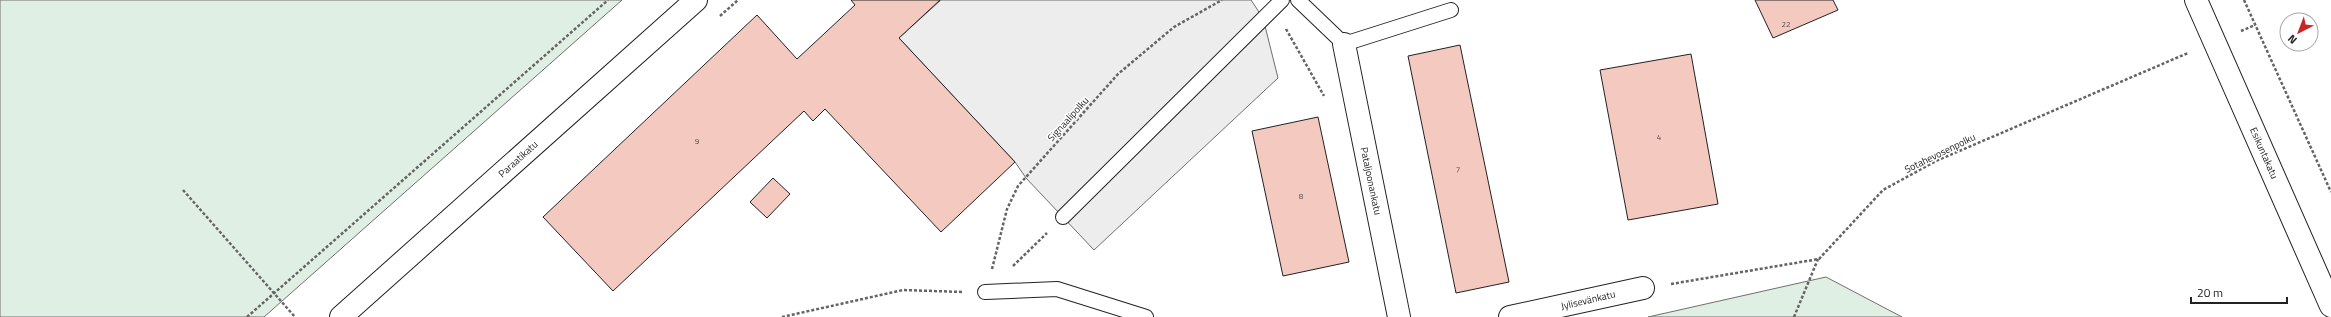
<svg xmlns="http://www.w3.org/2000/svg" width="2331" height="317" viewBox="0 0 2331 317" font-family="'Titillium Web',sans-serif">
  <style>
    .green { fill: #e0efe3; stroke: #6f6f6f }
    .parking { fill: #ededed; stroke: #6f6f6f }
    .building { fill: #f3c9c0; stroke: #222 }
    .lines { fill: none; stroke-linecap: round; stroke-linejoin: round }
    .lane-casing { stroke: #222; stroke-width: 16 }
    .street-casing { stroke: #222; stroke-width: 24 }
    .path { stroke: #646464; stroke-width: 2.5; stroke-dasharray: 3 2; stroke-linecap: butt }
    .lane { stroke: #fff; stroke-width: 14 }
    .street { stroke: #fff; stroke-width: 22 }
    .labels { text-anchor: middle; dominant-baseline: central; stroke-width: 3; stroke-linejoin: round; paint-order: stroke }
    .number-label { font-size: 8px; fill: #564c4a }
    .street-label { font-size: 10px; fill: #222; stroke: #fff }
  </style>
  <rect width="100%" height="100%" fill="#fff"/>
  <!-- green -->
  <g class="green">
    <path d="M0 0H622L264 317H0Z"/>
    <path d="M1826 277 1902 317H1648Z"/>
  </g>
  <!-- parking -->
  <path class="parking" d="M941 0H1251L1263 18 1278 78 1094 250 1026 178 1015 162 899 38Z"/>
  <!-- building -->
  <g class="building">
    <path d="M851 0H940L899 38 1015 162 941 232 825 109 813 121 804 111 613 291 543 217 757 15 797 59 855 5Z"/>
    <path d="M1755 0H1833L1838 10 1773 38Z"/>
    <path d="M1460 45 1509 282 1456 293 1408 56Z"/>
    <path d="M1691 54 1718 204 1628 220 1600 70Z"/>
    <path d="M1318 117 1349 262 1283 276 1252 131Z"/>
    <path d="M773 178 790 194 767 218 750 202Z"/>
  </g>
  <g class="lines">
    <!-- lane casing -->
    <g class="lane-casing">
      <g id="lane">
        <path d="M1298 0 1344 44 1451 10"/>
        <path d="M1063 217 1282 0"/>
        <path d="M985 292 1057 289 1146 317"/>
      </g>
    </g>
    <!-- street casing -->
    <g class="street-casing">
      <g id="street">
        <path d="M2196 0 2331 306"/>
        <path d="M1344 44 1399 317"/>
        <path d="M341 317 696 0"/>
        <path d="M1510 317 1643 288"/>
      </g>
    </g>
    <!-- path -->
    <g class="path">
      <path d="M2244 0 2331 192"/>
      <path d="M720 16 738 0"/>
      <path d="M1286 29 1324 96"/>
      <path d="M2241 31 2255 25"/>
      <path d="M183 190 295 317"/>
      <path d="M1013 266 1047 233"/>
      <path d="M992 269 1007 209 1018 186 1118 74 1174 27 1222 0"/>
      <path d="M1671 284 1819 259 1883 190 1936 161 2188 53"/>
      <path d="M247 317 608 0"/>
      <path d="M782 317 903 290 963 292"/>
      <path d="M1794 317 1818 259"/>
    </g>
    <!-- lane -->
    <use href="#lane" class="lane"/>
    <!-- street -->
    <use href="#street" class="street"/>
  </g>
  <g class="labels">
    <!-- number labels -->
    <g class="number-label">
      <text x="1786" y="24">22</text>
      <text x="1659" y="137">4</text>
      <text x="697" y="141">9</text>
      <text x="1458" y="169">7</text>
      <text x="1301" y="196">8</text>
    </g>
    <!-- street labels -->
    <g class="street-label">
      <text transform="translate(1068 119) rotate(-48)">Signaalipolku</text>
      <text transform="translate(1940 153) rotate(-26)">Sotahevosenpolku</text>
      <text transform="translate(2264 153) rotate(66)">Esikuntakatu</text>
      <text transform="translate(518 159) rotate(-42)">Paraatikatu</text>
      <text transform="translate(1371 181) rotate(78)">Pataljoonankatu</text>
      <text transform="translate(1588 300) rotate(-13)">Jylisevänkatu</text>
    </g>
  </g>
  <!-- north arrow -->
  <g transform="translate(2299 32) rotate(222)"><circle r="19" fill="#ffffff" stroke="#a7a7a7"/>
  <path d="M0-3L7 15L0 10L-7 15Z" fill="#c62828"/>
  <text y="-6" font-size="11" font-weight="bold" text-anchor="middle" fill="#222222">N</text>
  </g>
  <!-- scale -->
  <path d="M2191 297v6h96v-6" fill="none" stroke="#222222" stroke-width="2"/>
  <text x="2197" y="297" font-size="12" fill="#222222" stroke="#ffffff" stroke-width="3" paint-order="stroke">20 m</text>
</svg>
